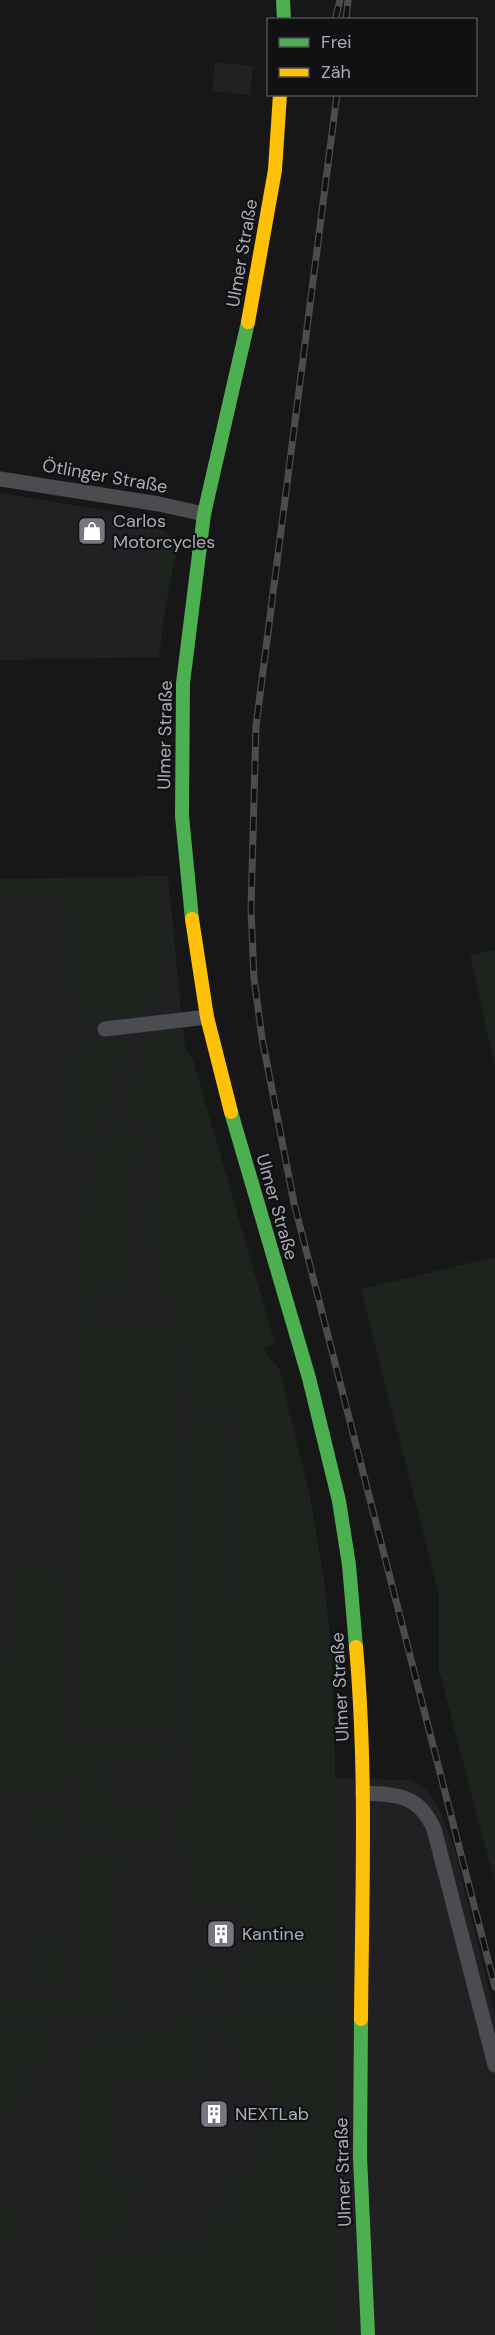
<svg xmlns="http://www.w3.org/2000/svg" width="495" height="2335" viewBox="0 0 495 2335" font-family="'DM Sans',sans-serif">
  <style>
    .built { fill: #212123 }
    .green { fill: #1d241e }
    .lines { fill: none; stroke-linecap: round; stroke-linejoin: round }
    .street { stroke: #4b4c50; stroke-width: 15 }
    .fast { stroke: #4caf50; stroke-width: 14 }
    .slow { stroke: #ffc107; stroke-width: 14 }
    .rail-casing { stroke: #4b4c4f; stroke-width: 7 }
    .rail { stroke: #111113; stroke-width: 4.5; stroke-dasharray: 14; stroke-linecap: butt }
    .labels { text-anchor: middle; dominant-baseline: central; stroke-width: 4.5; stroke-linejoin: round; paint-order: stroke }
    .street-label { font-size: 18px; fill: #a8adb8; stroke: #111113 }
    .poi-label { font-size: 18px; fill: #a8adb8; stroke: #111113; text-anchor: start }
  </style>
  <rect width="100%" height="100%" fill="#171717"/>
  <!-- built -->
  <g class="built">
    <path d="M215 62 253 66 250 95 212 91Z"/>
    <path d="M0 493 144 517 151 528 165 609 159 657 0 660Z"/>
    <path d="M168 876 182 1020 195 1123 332 1778 412 1780 429 1792 439 1809 454 1847 495 2014V2335H0V879Z"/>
  </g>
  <!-- green -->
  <g class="green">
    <path d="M144 517 166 532 175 541V558L165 609 151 528Z"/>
    <path d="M162 880 170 955 144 1014C114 1019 80 1033 71 993V916L63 905 50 897H0V882Z"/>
    <path d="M495 950V1067L470 955Z"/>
    <path d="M174 1033 193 1060 275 1344 262 1347 279 1369 309 1491 324 1581 332 1656 336 1806 337 1994 235 1995 233 1965 248 1964V1952L253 1947V1936L245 1920V1902H187L184 1837 173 1836 172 1809 186 1808 184 1440C192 1421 202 1425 220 1425L231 1435 232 1592 240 1593V1417L196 1416C178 1405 184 1366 182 1348H173L179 1734H86L76 1727 75 1721 76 1273 85 1200 110 1121 140 1136 145 1143 143 1162 133 1161 126 1205 133 1289H91L83 1316C108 1335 145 1329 174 1328L175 1299 157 1298 150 1223 157 1137 149 1124 133 1118 125 1108 124 1101 150 1036Z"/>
    <path d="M111 1037 122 1039 127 1045 125 1059 79 1172 73 1174 71 1069 75 1052 83 1044 107 1041Z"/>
    <path d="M495 1257V1884L439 1670V1595L361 1289Z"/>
    <path d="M33 1562 48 1566 61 1577 62 1746 168 1743V1763L103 1765V1788H115L116 1808 159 1809V1837H113L96 1833 80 1834 79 1775H62L63 1789 0 1790V1568L3 1572 4 1656H13L14 1580 18 1571Z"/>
    <path d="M63 1806V1833H35L34 1807Z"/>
    <path d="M79 1853H117L125 1862 126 1870 113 1871 116 2006H126L115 2019 106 2021 0 2022V2000L82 1998Z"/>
    <path d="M63 1940 64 1981H35L36 1941Z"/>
    <path d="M195 1965H222L223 1994 195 1995Z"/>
    <path d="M334 2004 338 2335H97L93 2251 208 2247V2217L232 2215V2171H259L263 2125C273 2116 266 2111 265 2099 264 2092 265 2085 265 2079L237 2078V2042L217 2041 212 2035V2017L219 2010Z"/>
    <path d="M174 2009H193L201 2019V2079L116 2080 117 2153 107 2154V2158L103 2162V2168L107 2171 108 2184H158C127 2192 126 2208 125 2237H84L80 2234 79 2056C84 2045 89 2041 100 2036L168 2034 173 2029Z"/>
    <path d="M0 2029H50L51 2069 24 2063 22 2115 0 2114Z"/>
    <path d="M0 2207H25L0 2255Z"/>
  </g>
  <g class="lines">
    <!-- street -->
    <g class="street">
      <path d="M0 479 159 504 204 514"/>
      <path d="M105 1029 207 1017"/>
      <path d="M363 1793C398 1795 418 1794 434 1829L495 2065"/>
    </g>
    <!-- fast -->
    <g class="fast">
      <path d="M283 0 284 20"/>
      <path d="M192 919 182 816 183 683 204 514 248 322"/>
      <path d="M231 1112 309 1378 339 1501 349 1565 356 1647"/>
      <path d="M361 2019 360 2156 368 2335"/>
    </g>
    <!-- slow -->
    <g class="slow">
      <path d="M248 322 275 170 280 94"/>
      <path d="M192 919 207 1017 231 1112"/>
      <path d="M356 1647C367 1770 362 1895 361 2019"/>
    </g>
    <!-- rail casing -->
    <g class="rail-casing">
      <g id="rail">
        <path d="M335 20 340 0"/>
        <path d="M346 20 348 0"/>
        <path d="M337 94 256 726 251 909 254 978 262 1038 294 1203 495 1987"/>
      </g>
    </g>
    <!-- rail -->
    <use href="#rail" class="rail"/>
  </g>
  <!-- icons -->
  <defs>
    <g id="shop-square" transform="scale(1.5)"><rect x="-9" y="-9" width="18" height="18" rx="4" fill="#757880" stroke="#111113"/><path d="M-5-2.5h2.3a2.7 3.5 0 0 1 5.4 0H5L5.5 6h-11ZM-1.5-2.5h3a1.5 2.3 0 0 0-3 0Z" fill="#fff"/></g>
    <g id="building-square" transform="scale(1.5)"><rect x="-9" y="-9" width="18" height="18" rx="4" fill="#757880" stroke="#111113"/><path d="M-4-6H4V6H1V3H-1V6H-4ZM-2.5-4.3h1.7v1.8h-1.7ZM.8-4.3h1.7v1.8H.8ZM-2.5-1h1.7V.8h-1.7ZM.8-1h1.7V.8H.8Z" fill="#fff"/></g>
  </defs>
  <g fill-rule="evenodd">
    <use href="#shop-square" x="92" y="531"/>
    <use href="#building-square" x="221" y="1934"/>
    <use href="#building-square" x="214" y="2114"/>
  </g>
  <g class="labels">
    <!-- street labels -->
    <g class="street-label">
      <text transform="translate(242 253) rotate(-80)">Ulmer Straße</text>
      <text transform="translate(105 476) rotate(10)">Ötlinger Straße</text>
      <text transform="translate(165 735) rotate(-89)">Ulmer Straße</text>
      <text transform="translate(277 1207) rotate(74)">Ulmer Straße</text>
      <text transform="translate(340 1687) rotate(-93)">Ulmer Straße</text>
      <text transform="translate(343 2172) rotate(-92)">Ulmer Straße</text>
    </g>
    <!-- poi labels -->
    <g class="poi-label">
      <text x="113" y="521">Carlos<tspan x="113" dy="21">Motorcycles</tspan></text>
      <text x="242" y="1934">Kantine</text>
      <text x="235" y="2114">NEXTLab</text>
    </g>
  </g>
  <!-- legend -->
  <rect x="267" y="18" width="210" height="78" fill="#111113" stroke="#4d4f55" stroke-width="1.5"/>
  <rect x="279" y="38" width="30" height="9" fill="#4caf50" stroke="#4d4f55" stroke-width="1.5"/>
  <text x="321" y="48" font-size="18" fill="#a8adb8">Frei</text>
  <rect x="279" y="68" width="30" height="9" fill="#ffc107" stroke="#4d4f55" stroke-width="1.5"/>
  <text x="321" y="78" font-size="18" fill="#a8adb8">Zäh</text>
</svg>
